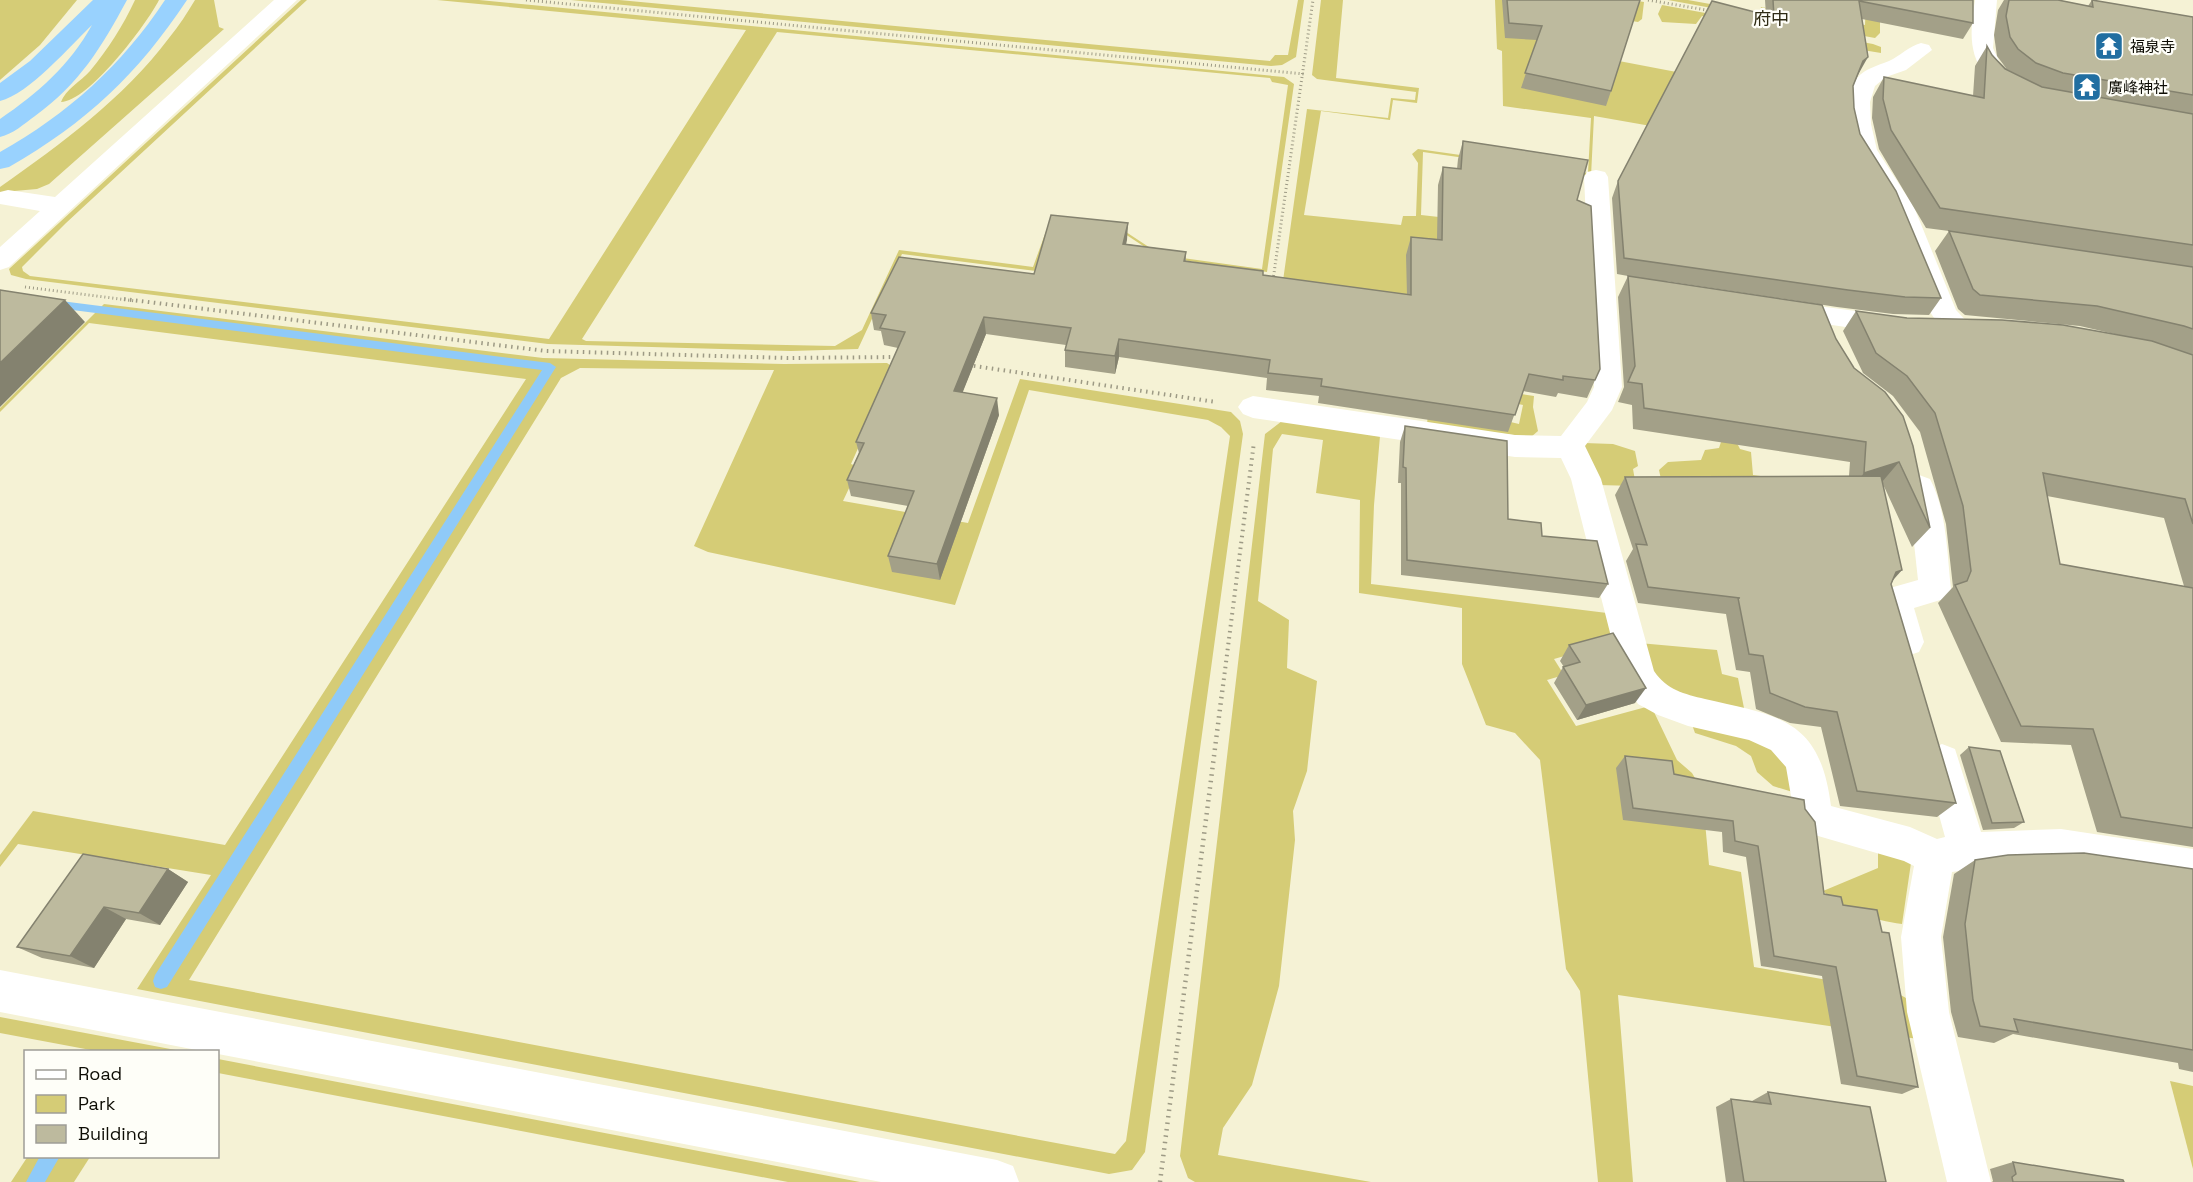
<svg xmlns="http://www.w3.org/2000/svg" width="2193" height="1182" viewBox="0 0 2193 1182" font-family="'Space Grotesk','Noto Sans JP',sans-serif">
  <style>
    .green { fill: #d5cc76; fill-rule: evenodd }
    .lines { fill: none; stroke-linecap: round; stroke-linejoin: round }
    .stream { fill: #8fcaf8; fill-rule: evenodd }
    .path-far2 { stroke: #9d9a85; stroke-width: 3; stroke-dasharray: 1 3; stroke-linecap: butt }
    .path-far1 { stroke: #9d9a85; stroke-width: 4; stroke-dasharray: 1.5 4.5; stroke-linecap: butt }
    .path { stroke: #9d9a85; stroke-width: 4.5; stroke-dasharray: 1.5 5; stroke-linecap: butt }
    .minor { fill: #fff; fill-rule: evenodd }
    .highway { fill: #99d2fe; fill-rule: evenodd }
    .wall { fill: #a3a088; fill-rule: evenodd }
    .shaded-wall { fill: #84826f }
    .building { fill: #bdba9e; stroke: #84826f; stroke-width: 1.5 }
    .labels { text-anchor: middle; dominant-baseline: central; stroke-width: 4.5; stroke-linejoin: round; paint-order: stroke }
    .far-poi-label { font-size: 15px; fill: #0d0c04; stroke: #fefef8; text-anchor: start }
    .far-quarter-label { font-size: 18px; fill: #2e2b14; stroke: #fefef8 }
  </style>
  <rect width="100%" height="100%" fill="#f5f2d5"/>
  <!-- green -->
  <g class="green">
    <path d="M0 0H77L40 45 0 80Z"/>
    <path d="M135 0H159C147 24 88 102 61 102 65 90 81 81 90 71 108 49 123 26 135 0Z"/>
    <path d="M195 0H214L219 27 224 29 49 184 37 189 14 191 0 202V187C61 144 123 99 169 38 179 26 187 13 195 0Z"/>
    <path d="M301 0H307L66 223 22 267 23 271 30 276 549 339 746 30 437 0H479L1284 77 1294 84 1267 272 1160 257 1125 234 1036 271 902 254 858 349 791 351 548 344 26 279 11 275 9 269ZM777 32 1270 78 1272 82 1288 85 1262 269 1161 255 1126 232 1049 223 1033 267 899 250 862 330 835 346 586 341 582 339Z"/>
    <path d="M571 0H619L1270 61 1275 55H1288L1298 0H1304L1296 57 1282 65 1271 66Z"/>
    <path d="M1321 0H1343L1336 78 1419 88 1417 103 1393 100 1390 120 1321 111 1304 215 1401 225 1403 216H1416L1418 163 1412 154 1418 149 1588 173 1591 118 1503 106 1502 51 1497 49 1495 0H1631L1644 2 1642 19 1638 22 1587 14 1577 53 1687 74 1685 132 1594 116 1591 176 1423 152 1421 215 1457 219 1415 300 1282 288 1307 109 1388 118 1391 98 1415 100 1416 92 1317 79 1312 75Z"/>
    <path d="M1668 0H1688L1760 13 1761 7 1865 25 1866 3 1880 6V33L1875 38Z"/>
    <path d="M1662 5 1873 44 1881 47V53L1808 41 1702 16 1696 24 1662 22 1658 14Z"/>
    <path d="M104 304 543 358 784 364 887 363 894 368 851 464 859 467 843 501 968 523 1020 379 1231 412 1240 421 1243 434 1145 1152 1132 1170 1109 1174 137 989 211 875 18 844 0 867V855L33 811 225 845 526 379 89 323 0 412V408ZM580 368 774 370 694 546 708 552 955 605 1029 390 1208 420 1221 427 1230 436 1126 1141 1115 1154 189 980 561 378Z"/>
    <path d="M1430 388 1481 415 1519 424 1523 405 1505 401 1508 392 1534 396 1533 407 1538 431 1531 437 1427 425Z"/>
    <path d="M1282 421 1380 436 1374 505 1371 584 1607 613 1613 642 1554 659 1564 675 1547 680 1576 726 1646 707 1654 712 1677 760 1692 773 1702 790 1709 865 1741 872 1754 967 1895 992 1906 998 1918 1039 1618 995 1633 1182H1598L1580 991 1566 969 1540 760 1515 733 1486 725 1462 664V608L1359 593 1360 500 1316 493 1323 440 1282 434 1273 449 1258 601 1289 620 1287 668 1317 681 1307 771 1293 811 1295 840 1279 986 1252 1085 1223 1128 1218 1155 1371 1182H1195L1188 1178 1180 1156 1265 434Z"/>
    <path d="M1722 439 1736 441 1740 449 1751 452 1753 475 1775 478 1662 484 1659 470 1668 462 1701 460 1705 450 1719 448Z"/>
    <path d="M1584 443 1613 444 1635 451 1638 466 1633 469 1636 486 1598 485 1585 453Z"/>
    <path d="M1639 643 1717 650 1722 674 1738 678 1746 718 1659 691Z"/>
    <path d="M1690 719 1757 737 1781 753 1796 793 1773 786 1757 772 1751 756 1736 746 1695 733Z"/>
    <path d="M1878 847 1911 863 1902 924C1873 920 1845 912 1823 891L1878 868Z"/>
    <path d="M0 1017 181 1051H96L0 1033Z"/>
    <path d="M218 1059 860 1182H788L218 1073Z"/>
    <path d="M2170 1081 2193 1086V1169Z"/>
    <path d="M28 1156H90V1157L74 1182H11Z"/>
  </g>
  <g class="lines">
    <!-- stream -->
    <g class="stream">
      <path d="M53 300 550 363 556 367 167 987 161 989 155 987 153 981 155 975 542 370 49 307V301Z"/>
      <path d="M40 1156H60L45 1182H26Z"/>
    </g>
    <!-- path-far2 -->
    <g class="path-far2">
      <path d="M526 0 1304 74"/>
      <path d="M1648 0 1712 11"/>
      <path d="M1273 280 1313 0"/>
      <path d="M25 287 136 301"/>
    </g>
    <!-- path-far1 -->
    <g class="path-far1">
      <path d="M124 299 546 351 787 358 898 357"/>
      <path d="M968 365 1216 402"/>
      <path d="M1223 686 1254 442"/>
    </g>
    <!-- path -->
    <path class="path" d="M1160 1182 1223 685"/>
    <!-- minor -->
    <g class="minor">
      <path d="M274 0H297L9 267 0 270V247L40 211 0 204V192L8 190 55 197Z"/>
      <path d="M1975 0H1997L1993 48 2000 63 2021 86 2018 91C2007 94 2001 91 1993 83 1967 59 1970 32 1975 0Z"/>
      <path d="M1921 43 1929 45 1932 50 1906 70 1886 77 1875 86 1870 102 1871 124 1877 150 1914 207 1956 310 1971 326 1967 333C1929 343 1915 272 1905 245 1896 221 1884 201 1871 179 1865 170 1856 159 1853 148 1846 128 1840 94 1857 78 1866 68 1877 66 1889 61 1900 56 1909 46 1921 43Z"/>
      <path d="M1596 170 1605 172 1608 177 1622 387 1612 410 1585 446 1601 479 1654 671C1667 690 1684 694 1705 699 1780 716 1820 719 1831 806L1910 827 1937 839 1945 837 1924 760 1929 749 1942 744 1955 749 1981 832 2061 829 2193 849V885L2061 865 1986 867 1952 872 1941 937 1949 1012 1991 1182H1947L1907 1012 1901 937 1914 866 1904 861 1801 831 1795 819 1786 767 1771 750 1749 740 1688 726 1658 715 1638 704 1621 676 1571 479 1561 458 1515 457 1253 418 1243 414 1238 407 1243 400 1253 396 1515 435 1561 436 1587 402 1594 387 1584 177 1587 172Z"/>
      <path d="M1781 301 1893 316 1903 318 1907 325 1903 332 1893 334 1771 316 1767 310 1771 304Z"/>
      <path d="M1919 475 1930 479C1947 511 1947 554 1951 589L1947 598 1914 608 1924 642 1919 652 1907 656 1895 652 1878 600 1883 590 1918 580 1912 525 1904 487 1908 479Z"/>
      <path d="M0 970 997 1160 1013 1166 1019 1182H881L218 1054V1052H207L0 1012Z"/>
    </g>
    <!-- highway -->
    <g class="highway">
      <path d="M93 0H127C101 48 80 83 35 116 24 124 13 134 0 137V119C38 93 70 65 92 25 70 46 29 94 0 101V83L30 61Z"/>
      <path d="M165 0H187C138 74 86 123 9 167L0 169V152C68 114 122 65 165 0Z"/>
    </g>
  </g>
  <!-- wall -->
  <g class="wall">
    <path d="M1502 0H1640L1611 91 1606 106 1521 88 1537 40 1505 38Z"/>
    <path d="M1765 0H1973V23L1963 39 1862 19 1859 73 1853 86 1854 108 1860 134 1941 298 1929 315 1893 314 1837 307 1665 281 1836 339 1854 368 1930 528 1912 547 1882 482 1893 580 1891 584 1956 803 1937 817 1840 806 1821 727 1790 723 1756 709 1750 672 1736 670 1726 614 1638 603 1626 561 1633 549 1615 495 1625 477 1849 476 1850 462 1633 429 1632 405 1618 402 1624 387 1618 297 1628 276 1617 274 1612 198 1618 181 1766 15Z"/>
    <path d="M2004 0H2058L2088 6 2092 0 2193 17V847L2097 832 2071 745 2001 742 1938 603 1953 587 1946 524 1920 432 1893 396 1863 373 1843 331 1856 311 1907 318 2123 336 2080 326 1965 315 1958 309 1935 251 1949 231 1926 228 1879 149 1872 118 1873 97 1884 77 1973 96 1975 66 1987 46 1992 55 2006 68 1997 56 1994 35 1998 10ZM2047 496 2164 518 2184 586 2060 564Z"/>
    <path d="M1463 141 1577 200 1600 369 1587 398 1558 393 1556 397 1523 391 1508 432 1318 403 1319 396 1266 390 1267 378 1119 357 1115 374 1065 367V350L1066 345 986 334 962 393 999 415 940 580 892 572 888 556 908 506 851 496 847 480 859 453 856 442 898 348 884 345 881 331 874 330 871 313 1034 274 1128 223 1126 244 1186 252V261L1263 275 1407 295 1406 255 1411 237 1437 239 1438 185 1443 167 1457 169 1458 159Z"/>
    <path d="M1405 426 1508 519 1542 536 1608 584 1599 598 1401 575V483H1398L1400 442Z"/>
    <path d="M1569 645 1635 703 1577 720 1554 683 1563 667H1564L1560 661Z"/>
    <path d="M1969 747 2024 822 2014 828 1983 830 1960 755Z"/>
    <path d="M1625 756 1674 774 1824 894 1843 905 1882 932 1918 1087 1902 1094 1841 1084 1822 976 1761 966 1746 857 1723 852 1722 832 1623 820 1616 768Z"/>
    <path d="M1975 860 2193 869V1072L2179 1069 2178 1063 2013 1034 1994 1043 1958 1037 1951 1012 1943 937 1954 874Z"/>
    <path d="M168 869 188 882 160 925 126 919 94 968 42 958 17 947Z"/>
    <path d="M1768 1092 1886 1182H1726L1716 1107 1731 1099 1752 1101Z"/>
    <path d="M2013 1162 2124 1182H1992L1993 1181 1990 1169Z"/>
  </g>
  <!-- shaded-wall -->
  <g class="shaded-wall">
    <path d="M1868 57 1859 73 1854 77 1863 61Z"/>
    <path d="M1128 223 1127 240 1122 261 1123 244Z"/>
    <path d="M65 300 85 322 0 407V363Z"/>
    <path d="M984 317 986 334 956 409 954 391Z"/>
    <path d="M1119 339V357L1115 374V356Z"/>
    <path d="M997 398 999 415 940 580 937 564Z"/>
    <path d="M1899 462 1882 482 1848 493 1864 473Z"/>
    <path d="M1902 570 1887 587 1896 572Z"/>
    <path d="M1646 688 1635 703 1577 720 1586 705Z"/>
    <path d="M168 869 188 882 160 925 139 913Z"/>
    <path d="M104 907 126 919 94 968 70 956Z"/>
  </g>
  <!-- building -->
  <g class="building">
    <path d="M1507 0H1640L1611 91 1525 73 1542 26 1509 23Z"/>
    <path d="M1773 0H1973V23L1859 1 1868 57 1863 61 1853 86 1854 108 1860 134 1896 191 1941 298 1905 297 1848 290 1624 258 1618 181 1712 1 1774 17Z"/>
    <path d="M2009 0H2058L2093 7 2092 0 2193 17V95L2063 73 2036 63 2018 49 2010 37 2006 16Z"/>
    <path d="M1987 46 1992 55 2005 69 2042 87 2193 114V245L1940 208 1891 130 1883 99 1884 77 1984 98Z"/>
    <path d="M1463 141 1588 160 1577 200 1591 206 1600 369 1595 380 1563 376V380L1529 374 1515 415 1321 386 1322 379 1268 373 1270 360 1119 339 1115 356 1065 350 1071 328 984 317 954 391 997 398 937 564 888 556 914 491 847 480 864 443 856 442 905 332 880 328 886 315 871 313 899 257 1034 274 1051 215 1128 223 1123 244 1186 252 1184 261 1263 271V275L1411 295V237L1442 240 1443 167 1461 169Z"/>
    <path d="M1949 231 2193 267V329L2184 326 2097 306 1980 295 1973 289Z"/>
    <path d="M1628 276 1822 305 1836 339 1854 368 1885 392 1903 416 1913 446 1930 528 1899 462 1864 473 1866 442 1644 408 1642 384 1628 382 1635 366Z"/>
    <path d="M0 290 65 300 0 363Z"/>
    <path d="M1856 311 1907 318 2002 320 2063 325 2152 341 2193 355V524L2185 499 2043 473 2060 564 2193 588V828L2121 817 2093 729 2021 726 1955 585 1967 581 1971 571 1963 506 1935 413 1907 376 1876 353Z"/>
    <path d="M1405 426 1507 441 1508 519 1541 523 1542 536 1597 541 1608 584 1407 560 1406 468 1403 467Z"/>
    <path d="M1881 476 1902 570 1896 572 1891 584 1956 803 1857 791 1837 712 1805 707 1770 693 1763 656 1749 654 1738 598H1740L1648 587 1636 544 1647 545 1625 477Z"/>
    <path d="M1613 633 1646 688 1586 705 1563 667 1580 662 1569 645Z"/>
    <path d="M1969 747 2000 751 2024 822 1992 823Z"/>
    <path d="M1625 756 1672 761 1674 774 1804 800 1805 809 1815 822 1824 894 1841 897 1843 905 1877 910 1882 932 1889 933 1918 1087 1857 1076 1836 967 1774 956 1758 846 1735 841 1733 821 1633 808Z"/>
    <path d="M2084 853 2193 869V1050L2014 1019 2018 1032 1980 1026 1973 1000 1965 924 1975 860 2008 855Z"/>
    <path d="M83 854 168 869 139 913 104 907 70 956 17 947Z"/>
    <path d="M1768 1092 1870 1107 1886 1182H1744L1731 1099 1771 1104Z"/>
    <path d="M2013 1162 2123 1180 2124 1182H2013L2012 1177 2016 1174Z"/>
  </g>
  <!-- icons -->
  <defs>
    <g id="temple-square" transform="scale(1.5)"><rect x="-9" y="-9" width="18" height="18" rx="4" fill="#216ea1" stroke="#fefef8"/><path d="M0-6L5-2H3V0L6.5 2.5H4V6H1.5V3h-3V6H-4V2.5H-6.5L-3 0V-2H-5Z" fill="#fff"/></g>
  </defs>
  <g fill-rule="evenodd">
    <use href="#temple-square" x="2109" y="46"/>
    <use href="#temple-square" x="2087" y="87"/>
  </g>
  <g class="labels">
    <!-- far-poi labels -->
    <g class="far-poi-label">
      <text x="2130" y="46">福泉寺</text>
      <text x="2108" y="87">廣峰神社</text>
    </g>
    <!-- far-quarter labels -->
    <g class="far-quarter-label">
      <text x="1771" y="18">府中</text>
    </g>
  </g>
  <!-- legend -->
  <rect x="24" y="1050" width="195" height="108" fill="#fefef8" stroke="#9e9d96" stroke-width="1.5"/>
  <rect x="36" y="1070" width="30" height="9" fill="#ffffff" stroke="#9e9d96" stroke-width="1.5"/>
  <text x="78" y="1080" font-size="18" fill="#0d0c04">Road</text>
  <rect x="36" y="1095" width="30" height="18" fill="#d5cc76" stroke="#9e9d96" stroke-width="1.5"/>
  <text x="78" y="1110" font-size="18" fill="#0d0c04">Park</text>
  <rect x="36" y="1125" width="30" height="18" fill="#bdba9e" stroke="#9e9d96" stroke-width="1.5"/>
  <text x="78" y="1140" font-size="18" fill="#0d0c04">Building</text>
</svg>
